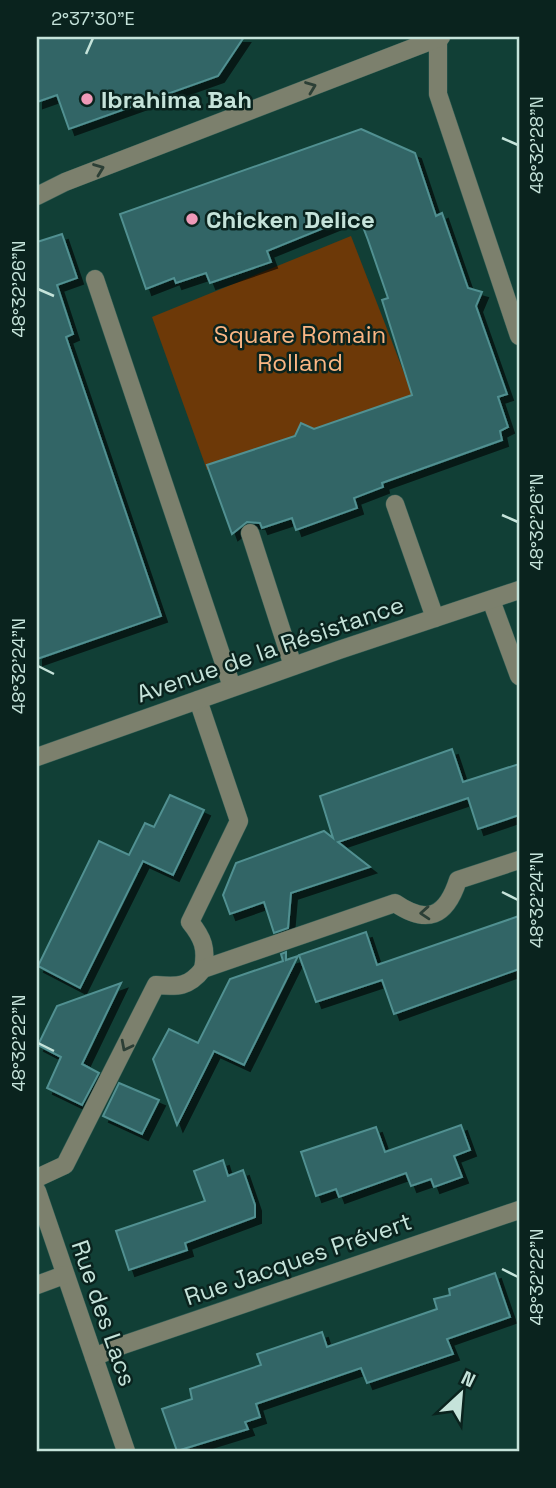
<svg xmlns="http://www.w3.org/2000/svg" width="556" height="1488" viewBox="0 0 556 1488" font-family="'Space Grotesk',sans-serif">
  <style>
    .green { fill: #6d3908 }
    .building { fill: #306566; stroke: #519091; stroke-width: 2; filter: url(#shadow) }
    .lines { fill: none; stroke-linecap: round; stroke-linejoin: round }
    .minor-casing { stroke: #315d54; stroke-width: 19 }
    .minor { stroke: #7c806d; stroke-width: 18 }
    .oneway { stroke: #2c3f36 }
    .ticks { fill: none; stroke: #c5e3da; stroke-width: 2.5 }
    .poi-dot { fill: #ef9ab8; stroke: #0a231e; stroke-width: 2.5 }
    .labels { text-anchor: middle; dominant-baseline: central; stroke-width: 5; stroke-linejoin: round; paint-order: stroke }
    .poi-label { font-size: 24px; font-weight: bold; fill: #c5e3da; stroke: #0a231e; text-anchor: start }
    .park-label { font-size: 24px; fill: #fab684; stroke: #0a231e }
    .street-label { font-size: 24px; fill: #c5e3da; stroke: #0a231e }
    .neatline { fill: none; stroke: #c5e3da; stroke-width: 2.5 }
    .ticks-label { font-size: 18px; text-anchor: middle; fill: #c5e3da }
  </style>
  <defs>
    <filter id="shadow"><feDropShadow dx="6" dy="6" stdDeviation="0" flood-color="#0009"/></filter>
  </defs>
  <rect width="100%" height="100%" fill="#113f36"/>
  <!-- green -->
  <path class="green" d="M351 236 413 396 207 470 152 317Z"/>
  <!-- building -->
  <g class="building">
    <path d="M37 37H244L218 76 69 129 57 95 37 102Z"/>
    <path d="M361 129 415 153 436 216 442 213 468 288 482 292 476 306 507 394 498 397 508 427 500 431 502 440 382 483 383 487 354 498 357 508 296 530 292 518 262 528 260 523 247 522 232 534 207 465 295 436 301 423 314 429 412 395 382 300 388 298 368 240 358 214 267 251 271 262 210 283 206 273 176 283 174 278 146 289 120 214Z"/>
    <path d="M62 234 77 278 57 285 73 334 66 337 161 616 37 659V242Z"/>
    <path d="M452 749 463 782 519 764V815L478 829 468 798 338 842 370 867 291 893 288 928 274 933 264 902 230 914 223 895 236 863 324 831 333 838 320 796Z"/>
    <path d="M170 795 204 810 173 875 143 861 80 988 38 966 99 841 129 855 145 823 154 827Z"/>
    <path d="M519 916V969L394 1014 382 980 316 1002 299 955 366 932 377 965Z"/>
    <path d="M286 952V960L298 956 244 1065 214 1051 177 1125 153 1059 169 1029 198 1043 230 979 283 961 281 954Z"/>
    <path d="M121 983 82 1064 99 1073 82 1105 47 1088 61 1057 38 1045 57 1006Z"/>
    <path d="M119 1083 159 1100 142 1134 103 1116Z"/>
    <path d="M461 1125 470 1150 454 1156 462 1177 434 1187 431 1179 411 1186 406 1173 339 1197 336 1189 316 1196 301 1152 376 1127 385 1152Z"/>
    <path d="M223 1160 228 1176 243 1170 255 1205V1217L185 1243 187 1250 129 1270 116 1231 205 1201 194 1171Z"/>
    <path d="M495 1273 510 1317 447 1339 453 1354 367 1383 361 1368 256 1404 260 1417 245 1422 248 1429 177 1451 162 1409 192 1399 190 1389 261 1365 257 1354 322 1332 327 1347 437 1309 434 1299 450 1295 449 1289Z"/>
  </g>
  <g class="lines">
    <!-- minor casing -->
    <g class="minor-casing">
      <g id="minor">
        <path d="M438 37V94L519 336"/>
        <path d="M37 196 65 182 441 37"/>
        <path d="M95 279 232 687"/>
        <path d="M395 504 435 618"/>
        <path d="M250 533 293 666"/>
        <path d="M491 600 519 676"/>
        <path d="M198 700 239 821 190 922C203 938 207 949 203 969"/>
        <path d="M37 757 339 650 519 590"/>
        <path d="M37 1178 65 1165 156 985C178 987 189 987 203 969L395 903C427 925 446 917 458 880L519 860"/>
        <path d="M37 1191 126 1451"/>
        <path d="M37 1285 64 1275"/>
        <path d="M94 1357 123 1345 519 1210"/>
      </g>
    </g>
    <!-- minor -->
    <use href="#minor" class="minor"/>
  </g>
  <!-- one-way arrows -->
  <defs><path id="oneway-chevron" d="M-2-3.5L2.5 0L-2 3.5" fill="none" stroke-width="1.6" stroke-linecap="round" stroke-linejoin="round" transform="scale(1.75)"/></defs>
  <g class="oneway">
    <use href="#oneway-chevron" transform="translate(311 87) rotate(-21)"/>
    <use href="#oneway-chevron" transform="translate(99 169) rotate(-21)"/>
    <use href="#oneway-chevron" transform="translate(425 913) rotate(176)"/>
    <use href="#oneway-chevron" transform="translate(126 1046) rotate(117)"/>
  </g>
  <!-- ticks -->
  <path class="ticks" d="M86 54 93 38M502 138 518 145M38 289 54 296M502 515 518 522M38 666 54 674M502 892 518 900M38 1043 54 1051M502 1269 518 1277"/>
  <!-- markers -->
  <g class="poi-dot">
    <circle cx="87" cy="99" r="7"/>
    <circle cx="192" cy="219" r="7"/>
  </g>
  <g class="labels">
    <!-- poi labels -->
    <g class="poi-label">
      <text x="101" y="99">Ibrahima Bah</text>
      <text x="206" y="219">Chicken Delice</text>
    </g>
    <!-- park labels -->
    <g class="park-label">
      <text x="300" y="334">Square Romain<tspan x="300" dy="28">Rolland</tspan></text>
    </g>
    <!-- street labels -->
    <g class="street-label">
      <text transform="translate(270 649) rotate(-19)">Avenue de la Résistance</text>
      <text transform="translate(298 1259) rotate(-19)">Rue Jacques Prévert</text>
      <text transform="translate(104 1313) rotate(71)">Rue des Lacs</text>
    </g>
  </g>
  <!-- border -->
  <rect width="556" height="1488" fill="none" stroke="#0a231e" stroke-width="77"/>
  <!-- north arrow -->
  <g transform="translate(461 1394) rotate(26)" stroke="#0a231e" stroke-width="5" paint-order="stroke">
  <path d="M0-5L12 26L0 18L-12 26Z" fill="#c5e3da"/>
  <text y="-10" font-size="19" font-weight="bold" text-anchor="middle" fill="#c5e3da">N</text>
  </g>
  <rect x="38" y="38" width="480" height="1412" class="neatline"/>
  <g class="ticks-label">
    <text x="93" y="25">2°37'30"E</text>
    <text transform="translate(537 145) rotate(-90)" y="6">48°32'28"N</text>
    <text transform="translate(19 289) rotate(-90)" y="6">48°32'26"N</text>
    <text transform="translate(537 522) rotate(-90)" y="6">48°32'26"N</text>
    <text transform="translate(19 666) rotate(-90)" y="6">48°32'24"N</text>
    <text transform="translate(537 900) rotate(-90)" y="6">48°32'24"N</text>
    <text transform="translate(19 1043) rotate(-90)" y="6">48°32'22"N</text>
    <text transform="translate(537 1277) rotate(-90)" y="6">48°32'22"N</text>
  </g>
</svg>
